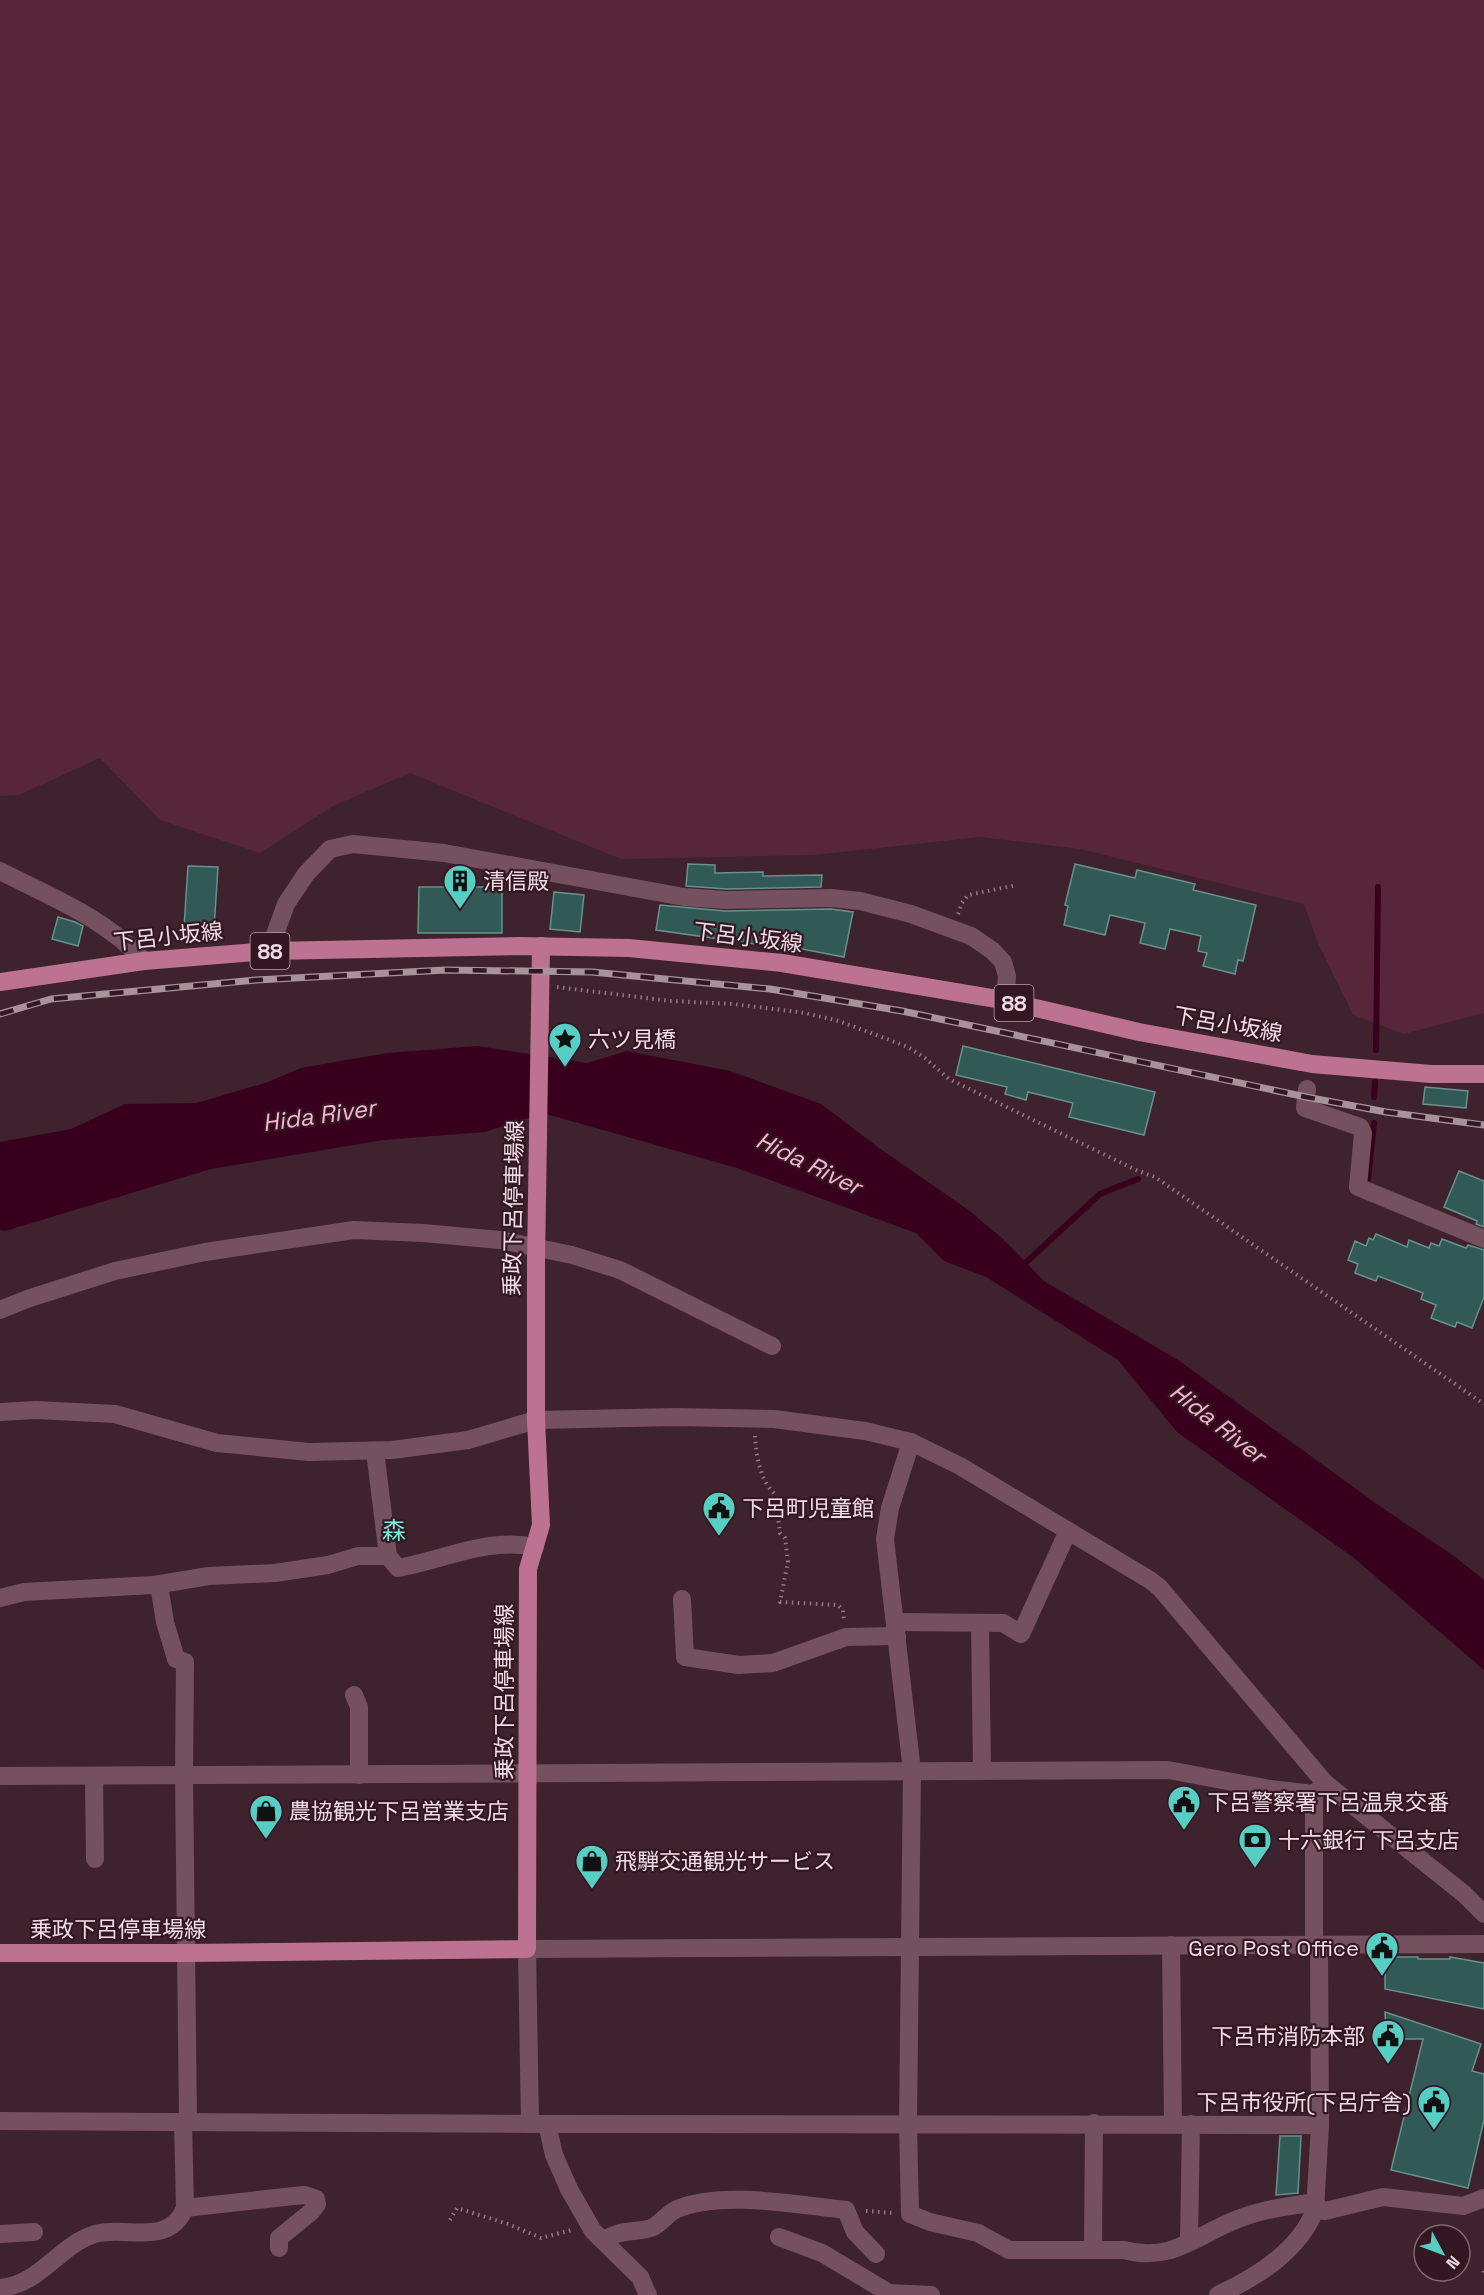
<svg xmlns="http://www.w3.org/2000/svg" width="1484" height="2295" viewBox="0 0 1484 2295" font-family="'Space Grotesk','Noto Sans JP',sans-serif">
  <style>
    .green { fill: #57263b }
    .water { fill: #38001d }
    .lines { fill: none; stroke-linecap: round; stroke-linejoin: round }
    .stream { stroke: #38001d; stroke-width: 6 }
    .building { fill: #315956; stroke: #67918d; stroke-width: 1.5 }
    .path { stroke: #937b84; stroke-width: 4; stroke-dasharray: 1.5 4.5; stroke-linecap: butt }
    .minor { stroke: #75505e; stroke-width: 18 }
    .major { stroke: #bc7290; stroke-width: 18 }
    .rail-casing { stroke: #a9939b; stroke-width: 7 }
    .rail { stroke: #331824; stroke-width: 4.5; stroke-dasharray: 14; stroke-linecap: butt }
    .labels { text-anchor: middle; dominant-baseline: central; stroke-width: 4.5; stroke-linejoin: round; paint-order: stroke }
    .shield { fill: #331824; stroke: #b7a2aa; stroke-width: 1.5 }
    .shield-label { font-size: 21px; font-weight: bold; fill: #f0dde4 }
    .poi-label { font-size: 22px; fill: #f0dde4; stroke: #331824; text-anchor: start }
    .street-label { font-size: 22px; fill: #f0dde4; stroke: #331824 }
    .water-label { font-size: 24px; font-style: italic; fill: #fbb4cf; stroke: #331824 }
    .neighbourhood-label { font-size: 24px; fill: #7de7de; stroke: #331824 }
  </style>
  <rect width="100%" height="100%" fill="#3e222d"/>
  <!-- green -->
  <path class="green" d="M0 0H1484V1013L1404 1034 1353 1015 1318 943 1304 904 1080 849 980 837 814 855 621 859 410 773 335 805 260 853 160 820 100 758 19 795 0 796Z"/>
  <!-- water -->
  <path class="water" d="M478 1046 587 1063 627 1051 730 1071 821 1104 879 1148 967 1209 1003 1239 1044 1281 1178 1360 1381 1507 1454 1556 1484 1580V1670L1354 1558 1177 1432 1118 1360 986 1277 944 1261 916 1233 737 1168 543 1113 485 1132 383 1140 211 1169 5 1231 0 1230V1142L71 1129 125 1104 197 1103 268 1082 301 1068 387 1053Z"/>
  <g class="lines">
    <!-- stream -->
    <g class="stream">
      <path d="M1376 1050 1378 887"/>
      <path d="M1374 1097 1375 1082"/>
      <path d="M1368 1179 1374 1123"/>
      <path d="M1020 1268 1100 1194 1138 1179"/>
    </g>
  </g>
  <!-- building -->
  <g class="building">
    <path d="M688 864 715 865V873L763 872V876L822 875 821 887 726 889 686 886Z"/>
    <path d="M1075 864 1135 878 1137 870 1195 884 1193 890 1256 905 1243 961 1238 960 1235 974 1203 966 1207 953 1198 951 1201 936 1170 929 1165 949 1140 943 1145 923 1110 915 1105 935 1064 925 1068 906 1065 905Z"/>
    <path d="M188 866 218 867 214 929 184 927Z"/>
    <path d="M419 887H502V933H418Z"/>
    <path d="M554 892 584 895 580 932 550 929Z"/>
    <path d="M660 905 725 911 831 909 853 912 844 957 792 947 791 949 656 930Z"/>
    <path d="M58 917 75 922 83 926 78 946 52 939Z"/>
    <path d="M963 1046 1155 1092 1144 1135 1069 1117 1073 1103 1028 1092 1026 1100 1005 1094 1007 1087 956 1075Z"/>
    <path d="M1425 1087 1468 1091 1466 1108 1423 1104Z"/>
    <path d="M1459 1171 1484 1181V1227L1476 1224 1477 1221 1444 1207Z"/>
    <path d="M1376 1234 1407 1247 1409 1240 1429 1248 1431 1243 1439 1246 1442 1239 1466 1248 1468 1245 1484 1250V1297L1472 1328 1457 1322 1455 1327 1431 1318 1436 1305 1421 1299 1423 1293 1378 1276 1376 1281 1355 1273 1358 1264 1348 1260 1355 1241 1366 1246 1369 1238 1373 1240Z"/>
    <path d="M1385 1957H1418V1959H1450V1957L1484 1963V2009L1385 1989Z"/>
    <path d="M1385 2012 1481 2044 1472 2071 1484 2074V2120L1468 2188 1391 2170 1423 2039H1386Z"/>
    <path d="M1280 2136H1301L1298 2193 1276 2195Z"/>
  </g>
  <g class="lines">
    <!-- path -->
    <g class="path">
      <path d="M958 914 962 903 968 895 1017 885"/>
      <path d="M557 987 670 1001 733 1004 805 1013 839 1021 908 1047 925 1058 949 1079 1136 1170 1155 1177 1484 1404"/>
      <path d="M755 1436C756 1455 760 1481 775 1494L780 1533 785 1538 788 1562 780 1602 838 1605 843 1610 844 1621"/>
      <path d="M866 2211 894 2213"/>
      <path d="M450 2220 457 2208 508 2224 541 2238 572 2230"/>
      <path d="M1484 2271V2277"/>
    </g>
    <!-- minor -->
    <g class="minor">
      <path d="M0 871C49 896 107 919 144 961"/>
      <path d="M269 951 286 904 306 874 330 849 353 844 444 853 684 897 726 900 831 898 860 901 911 914 971 936 993 951 1003 962 1007 976 1005 1001"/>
      <path d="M1307 1089 1305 1108 1360 1127 1363 1133 1358 1187 1484 1239"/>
      <path d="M0 1310 27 1299 115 1271 205 1252 354 1230 423 1233 500 1240 572 1255 620 1270 772 1346"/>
      <path d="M0 1412 36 1410 115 1414 217 1443 309 1452 392 1450 468 1440 536 1420 676 1417 774 1419 865 1431 911 1442 960 1466 1150 1580 1160 1588 1325 1783 1464 1894 1484 1914"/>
      <path d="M911 1442 890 1508 885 1539 912 1771 908 2124 910 2214 930 2222 978 2233 1009 2250H1124C1172 2263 1196 2235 1238 2219 1263 2209 1289 2206 1316 2202"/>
      <path d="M388 1556 398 1568C444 1560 487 1537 535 1547"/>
      <path d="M159 1585 165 1622 176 1659 185 1662 184 1777 188 2121"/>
      <path d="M0 1598 24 1592 154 1585 209 1576 275 1573 328 1565 358 1556H388L375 1451"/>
      <path d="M682 1599 685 1657 739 1665 773 1663 846 1637 897 1636"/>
      <path d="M895 1622 1003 1623 1021 1634 1068 1531"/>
      <path d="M980 1623 982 1770"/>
      <path d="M354 1695 359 1707V1775"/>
      <path d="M0 1776 1168 1770 1270 1789 1314 1794 1325 1783"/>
      <path d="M94 1776 95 1859"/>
      <path d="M1314 1944V1794"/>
      <path d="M1171 1945 1173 2124"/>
      <path d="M0 2121 547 2124 1320 2125"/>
      <path d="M183 2121 185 2208"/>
      <path d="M530 2124 527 1949 1484 1944"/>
      <path d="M547 2124 554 2155 569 2189 593 2231 640 2277 648 2295"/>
      <path d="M1315 2210 1325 2211 1383 2197 1463 2206 1484 2198"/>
      <path d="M0 2234 34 2232"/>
      <path d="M779 2237 822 2253 889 2293 931 2295"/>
      <path d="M604 2241C617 2229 635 2233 651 2228 662 2224 667 2213 677 2209 722 2190 798 2205 846 2210L855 2232 876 2254"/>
      <path d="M1189 2241 1191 2124"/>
      <path d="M1093 2250 1094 2123"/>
      <path d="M0 2288C40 2285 59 2245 95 2234 126 2225 168 2248 185 2208L294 2196 305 2195 316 2199 317 2204 311 2212 279 2238V2248"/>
      <path d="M1218 2295C1257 2277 1299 2251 1315 2210L1320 2125 1319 1944"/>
    </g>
    <!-- major -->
    <g class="major">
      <path d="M0 982 144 961 269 951 519 946 629 948 782 963 997 999 1139 1032 1312 1064 1431 1074H1484"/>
      <path d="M0 1953H186L527 1949 528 1569 541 1525 536 1420V1261L541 946"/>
    </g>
    <!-- rail casing -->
    <g class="rail-casing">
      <path id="rail" d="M0 1014 51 999 256 980 446 970 592 972 770 989 902 1011 1306 1097 1386 1112 1484 1125"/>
    </g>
    <!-- rail -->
    <use href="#rail" class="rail"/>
  </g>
  <!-- icons -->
  <defs>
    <g id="building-pin" transform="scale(1.725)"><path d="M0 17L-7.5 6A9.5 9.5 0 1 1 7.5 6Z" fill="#56cec4" stroke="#331824"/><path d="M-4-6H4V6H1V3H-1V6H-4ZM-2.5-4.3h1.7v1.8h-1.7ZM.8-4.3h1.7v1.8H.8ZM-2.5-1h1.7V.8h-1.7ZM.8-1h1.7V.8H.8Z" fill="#111"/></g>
    <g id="sight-pin" transform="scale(1.725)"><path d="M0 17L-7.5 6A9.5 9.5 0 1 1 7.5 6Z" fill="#56cec4" stroke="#331824"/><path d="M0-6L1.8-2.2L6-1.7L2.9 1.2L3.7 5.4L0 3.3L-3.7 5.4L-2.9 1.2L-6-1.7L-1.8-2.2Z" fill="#111"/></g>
    <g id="civic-pin" transform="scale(1.725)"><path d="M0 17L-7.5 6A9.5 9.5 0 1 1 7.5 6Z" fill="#56cec4" stroke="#331824"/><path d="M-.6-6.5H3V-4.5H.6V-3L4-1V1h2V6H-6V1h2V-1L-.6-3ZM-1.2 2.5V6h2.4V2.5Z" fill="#111"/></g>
    <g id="shop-pin" transform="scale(1.725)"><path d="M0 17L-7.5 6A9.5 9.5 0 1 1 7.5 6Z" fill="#56cec4" stroke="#331824"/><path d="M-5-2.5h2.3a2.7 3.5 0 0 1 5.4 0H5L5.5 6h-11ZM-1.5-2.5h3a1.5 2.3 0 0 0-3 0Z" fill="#111"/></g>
    <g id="bank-pin" transform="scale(1.725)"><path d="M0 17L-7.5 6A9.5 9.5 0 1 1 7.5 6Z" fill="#56cec4" stroke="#331824"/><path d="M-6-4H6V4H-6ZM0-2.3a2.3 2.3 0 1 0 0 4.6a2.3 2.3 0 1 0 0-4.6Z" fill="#111"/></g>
  </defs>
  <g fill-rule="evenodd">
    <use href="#building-pin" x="460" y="881"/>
    <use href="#sight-pin" x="565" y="1039"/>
    <use href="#civic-pin" x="719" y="1508"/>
    <use href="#civic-pin" x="1184" y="1802"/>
    <use href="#shop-pin" x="266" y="1811"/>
    <use href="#bank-pin" x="1255" y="1840"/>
    <use href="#shop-pin" x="592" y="1861"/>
    <use href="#civic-pin" x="1382" y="1948"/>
    <use href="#civic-pin" x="1388" y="2036"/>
    <use href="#civic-pin" x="1434" y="2102"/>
  </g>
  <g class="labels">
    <!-- shield labels -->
    <g class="shield">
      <rect x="250.5" y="933" width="39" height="36" rx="4.5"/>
      <rect x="994.5" y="985" width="39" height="36" rx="4.5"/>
    </g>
    <g class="shield-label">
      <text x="270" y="951">88</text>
      <text x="1014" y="1003">88</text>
    </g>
    <!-- poi labels -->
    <g class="poi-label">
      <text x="483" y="881">清信殿</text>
      <text x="588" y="1039">六ツ見橋</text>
      <text x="742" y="1508">下呂町児童館</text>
      <text x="1207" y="1802">下呂警察署下呂温泉交番</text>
      <text x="289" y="1811">農協観光下呂営業支店</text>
      <text x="1278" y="1840">十六銀行 下呂支店</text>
      <text x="615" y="1861">飛騨交通観光サービス</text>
      <text x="1359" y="1948" text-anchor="end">Gero Post Office</text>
      <text x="1365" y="2036" text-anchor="end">下呂市消防本部</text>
      <text x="1411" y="2102" text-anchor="end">下呂市役所(下呂庁舎)</text>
    </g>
    <!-- street labels -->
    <g class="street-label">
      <text transform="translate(168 936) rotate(-6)">下呂小坂線</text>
      <text transform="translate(748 937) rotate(7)">下呂小坂線</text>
      <text transform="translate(1228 1024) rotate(10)">下呂小坂線</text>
      <text transform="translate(513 1208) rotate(-89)">乗政下呂停車場線</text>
      <text transform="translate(504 1692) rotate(-90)">乗政下呂停車場線</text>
      <text x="118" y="1929">乗政下呂停車場線</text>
    </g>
    <!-- water labels -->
    <g class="water-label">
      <text transform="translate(319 1115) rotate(-8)">Hida River</text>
      <text transform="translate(809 1163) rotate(26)">Hida River</text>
      <text transform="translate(1218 1423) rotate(38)">Hida River</text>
    </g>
    <!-- neighbourhood labels -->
    <g class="neighbourhood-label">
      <text x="394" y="1530">森</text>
    </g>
  </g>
  <!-- north arrow -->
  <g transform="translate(1442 2253) rotate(131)"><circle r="28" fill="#331824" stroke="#7f6771" stroke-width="1.5"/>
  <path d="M0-4.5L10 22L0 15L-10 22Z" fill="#56cec4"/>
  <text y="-9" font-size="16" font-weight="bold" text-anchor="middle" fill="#f0dde4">N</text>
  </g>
</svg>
